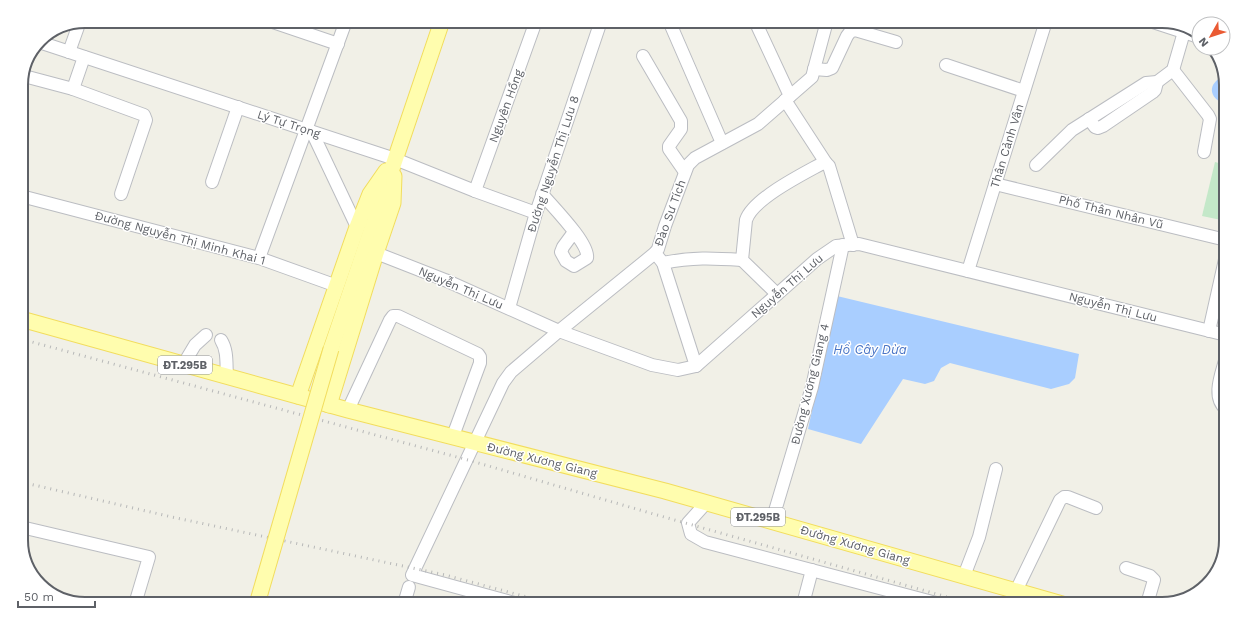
<svg xmlns="http://www.w3.org/2000/svg" width="1247" height="625" viewBox="0 0 1247 625" font-family="'Work Sans',sans-serif">
  <style>
    .green { fill: #c4e8c9 }
    .water { fill: #a9ceff }
    .lines { fill: none; stroke-linecap: round; stroke-linejoin: round }
    .minor-casing { stroke: #bbbdc2; stroke-width: 14 }
    .major-casing { stroke: #f2dd5e; stroke-width: 17 }
    .minor { stroke: #fff; stroke-width: 12 }
    .major { stroke: #fffdae; stroke-width: 15 }
    .rail { stroke: #b7b8b8; stroke-width: 3; stroke-dasharray: 1 5; stroke-linecap: butt }
    .major-bridge-casing { stroke: #f2dd5e; stroke-width: 17; stroke-linecap: butt }
    .major-bridge { stroke: #fffdae; stroke-width: 15 }
    .labels { text-anchor: middle; dominant-baseline: central; stroke-width: 3; stroke-linejoin: round; paint-order: stroke }
    .shield { fill: #fff; stroke: #8e9095; stroke-width: 1 }
    .shield-label { font-size: 11px; font-weight: bold; fill: #5e6167 }
    .street-label { font-size: 12px; fill: #5e6167; stroke: #fff }
    .water-label { font-size: 13px; font-style: italic; fill: #4974c5; stroke: #fff }
    .rim { fill: none; stroke: #5e6167; stroke-width: 2 }
  </style>
  <rect width="100%" height="100%" fill="#f1f0e7"/>
  <!-- green -->
  <path class="green" d="M1215 162 1226 165V221L1202 216Z"/>
  <!-- water -->
  <g class="water">
    <path d="M1224 76 1226 81V104C1208 99 1207 83 1224 76Z"/>
    <path d="M837 296 1079 354 1075 378 1069 384 1051 389 950 363 941 368 934 381 925 384 903 379 861 444 808 429Z"/>
  </g>
  <g class="lines">
    <!-- minor casing -->
    <g class="minor-casing">
      <g id="minor">
        <path d="M270 21 338 44"/>
        <path d="M669 21 722 143"/>
        <path d="M755 21 790 96"/>
        <path d="M1150 21 1199 37"/>
        <path d="M39 42 395 159 475 191 536 213"/>
        <path d="M69 52 79 24"/>
        <path d="M643 56 681 121V129L669 146V149L685 172"/>
        <path d="M946 65 1024 91"/>
        <path d="M814 69 827 70 832 68 847 36 850 32 855 30 896 42"/>
        <path d="M1173 70 1208 115 1210 119 1204 152"/>
        <path d="M24 76 73 89 144 115 146 120 145 123 121 194"/>
        <path d="M73 89 84 57"/>
        <path d="M785 100 826 163"/>
        <path d="M1089 119 1095 127 1098 128 1103 126 1153 92 1155 90 1157 82"/>
        <path d="M312 132 357 227"/>
        <path d="M1036 165 1072 130 1146 83 1157 82 1173 70 1184 32"/>
        <path d="M212 182 238 107"/>
        <path d="M995 184 1226 240"/>
        <path d="M475 191 536 21"/>
        <path d="M542 194C552 206 590 244 587 258L574 266 566 261 561 252 563 247 574 232"/>
        <path d="M21 196 259 258 337 286"/>
        <path d="M376 253 445 280 559 331 652 365 678 370 696 366 817 259 836 246 859 244 1226 335"/>
        <path d="M655 253 663 263 696 366"/>
        <path d="M259 258 346 21"/>
        <path d="M663 263C693 257 712 258 742 260"/>
        <path d="M968 271 1046 21"/>
        <path d="M777 294 742 260 746 220C753 199 801 175 821 164L826 163 829 166 853 245"/>
        <path d="M509 308 536 213 601 21"/>
        <path d="M1209 331 1226 255"/>
        <path d="M221 340C228 351 226 364 227 377"/>
        <path d="M1226 357C1222 373 1211 397 1226 409"/>
        <path d="M183 365 195 345 206 335"/>
        <path d="M348 410 390 320 393 316H398L478 354 480 357V363L453 436"/>
        <path d="M706 503 688 523 691 534 705 542 940 604"/>
        <path d="M772 521 812 387 843 245"/>
        <path d="M21 527 149 557 135 604"/>
        <path d="M1126 568 1150 576 1154 580 1147 604"/>
        <path d="M964 576 979 537 996 469"/>
        <path d="M1016 591 1060 500 1064 497H1068L1096 508"/>
        <path d="M404 604 409 587"/>
        <path d="M518 604 412 575 503 383 511 372 559 331 655 253 658 249 665 226 688 165 695 158 758 124 812 77 827 21"/>
        <path d="M803 604 812 570"/>
      </g>
    </g>
    <!-- major casing -->
    <g class="major-casing">
      <g id="major">
        <path d="M21 319 348 410 665 491 1062 604"/>
        <path d="M331 349 442 21"/>
        <path d="M298 396 357 227 370 194 386 171"/>
        <path d="M329 405 376 253 393 203 394 176"/>
      </g>
    </g>
    <!-- minor -->
    <use href="#minor" class="minor"/>
    <!-- major -->
    <use href="#major" class="major"/>
    <!-- rail -->
    <g class="rail">
      <path d="M21 339 468 460 657 515 972 604"/>
      <path d="M21 482 172 517 445 575 553 604"/>
    </g>
    <!-- major-bridge casing -->
    <g class="major-bridge-casing">
      <path id="major-bridge" d="M257 604 331 349"/>
    </g>
    <!-- major-bridge -->
    <use href="#major-bridge" class="major-bridge"/>
  </g>
  <g class="labels">
    <!-- shield labels -->
    <g class="shield">
      <rect x="158" y="356" width="54" height="18" rx="3"/>
      <rect x="731" y="508" width="54" height="18" rx="3"/>
    </g>
    <g class="shield-label">
      <text x="185" y="365">ĐT.295B</text>
      <text x="758" y="517">ĐT.295B</text>
    </g>
    <!-- street labels -->
    <g class="street-label">
      <text transform="translate(506 106) rotate(-70)">Nguyên Hồng</text>
      <text transform="translate(289 124) rotate(18)">Lý Tự Trọng</text>
      <text transform="translate(1007 146) rotate(-73)">Thân Cảnh Vân</text>
      <text transform="translate(553 164) rotate(-72)">Đường Nguyễn Thị Lưu 8</text>
      <text transform="translate(1111 212) rotate(14)">Phố Thân Nhân Vũ</text>
      <text transform="translate(670 213) rotate(-70)">Đào Sư Tích</text>
      <text transform="translate(180 238) rotate(15)">Đường Nguyễn Thị Minh Khai 1</text>
      <text transform="translate(787 286) rotate(-41)">Nguyễn Thị Lưu</text>
      <text transform="translate(461 288) rotate(23)">Nguyễn Thị Lưu</text>
      <text transform="translate(1113 307) rotate(14)">Nguyễn Thị Lưu</text>
      <text transform="translate(810 384) rotate(-76)">Đường Xương Giang 4</text>
      <text transform="translate(542 460) rotate(14)">Đường Xương Giang</text>
      <text transform="translate(855 545) rotate(16)">Đường Xương Giang</text>
    </g>
    <!-- water labels -->
    <g class="water-label">
      <text x="870" y="349">Hồ Cây Dừa</text>
    </g>
  </g>
  <!-- crop -->
  <path d="M0 0H1247V625H0ZM85 28H1162A57 57 0 0 1 1219 85V540A57 57 0 0 1 1162 597H85A57 57 0 0 1 28 540V85A57 57 0 0 1 85 28Z" fill="#fff" fill-rule="evenodd"/>
  <path class="rim" d="M85 28H1162A57 57 0 0 1 1219 85V540A57 57 0 0 1 1162 597H85A57 57 0 0 1 28 540V85A57 57 0 0 1 85 28Z"/>
  <!-- north arrow -->
  <g transform="translate(1211 36) rotate(231)"><circle r="19" fill="#ffffff" stroke="#bfc0c2"/>
  <path d="M0-3L7 15L0 10L-7 15Z" fill="#ea5a33"/>
  <text y="-6" font-size="11" font-weight="bold" text-anchor="middle" fill="#5e6167">N</text>
  </g>
  <!-- scale -->
  <path d="M18 601v6h77v-6" fill="none" stroke="#5e6167" stroke-width="2"/>
  <text x="24" y="601" font-size="12" fill="#5e6167" stroke="#ffffff" stroke-width="3" paint-order="stroke">50 m</text>
</svg>
